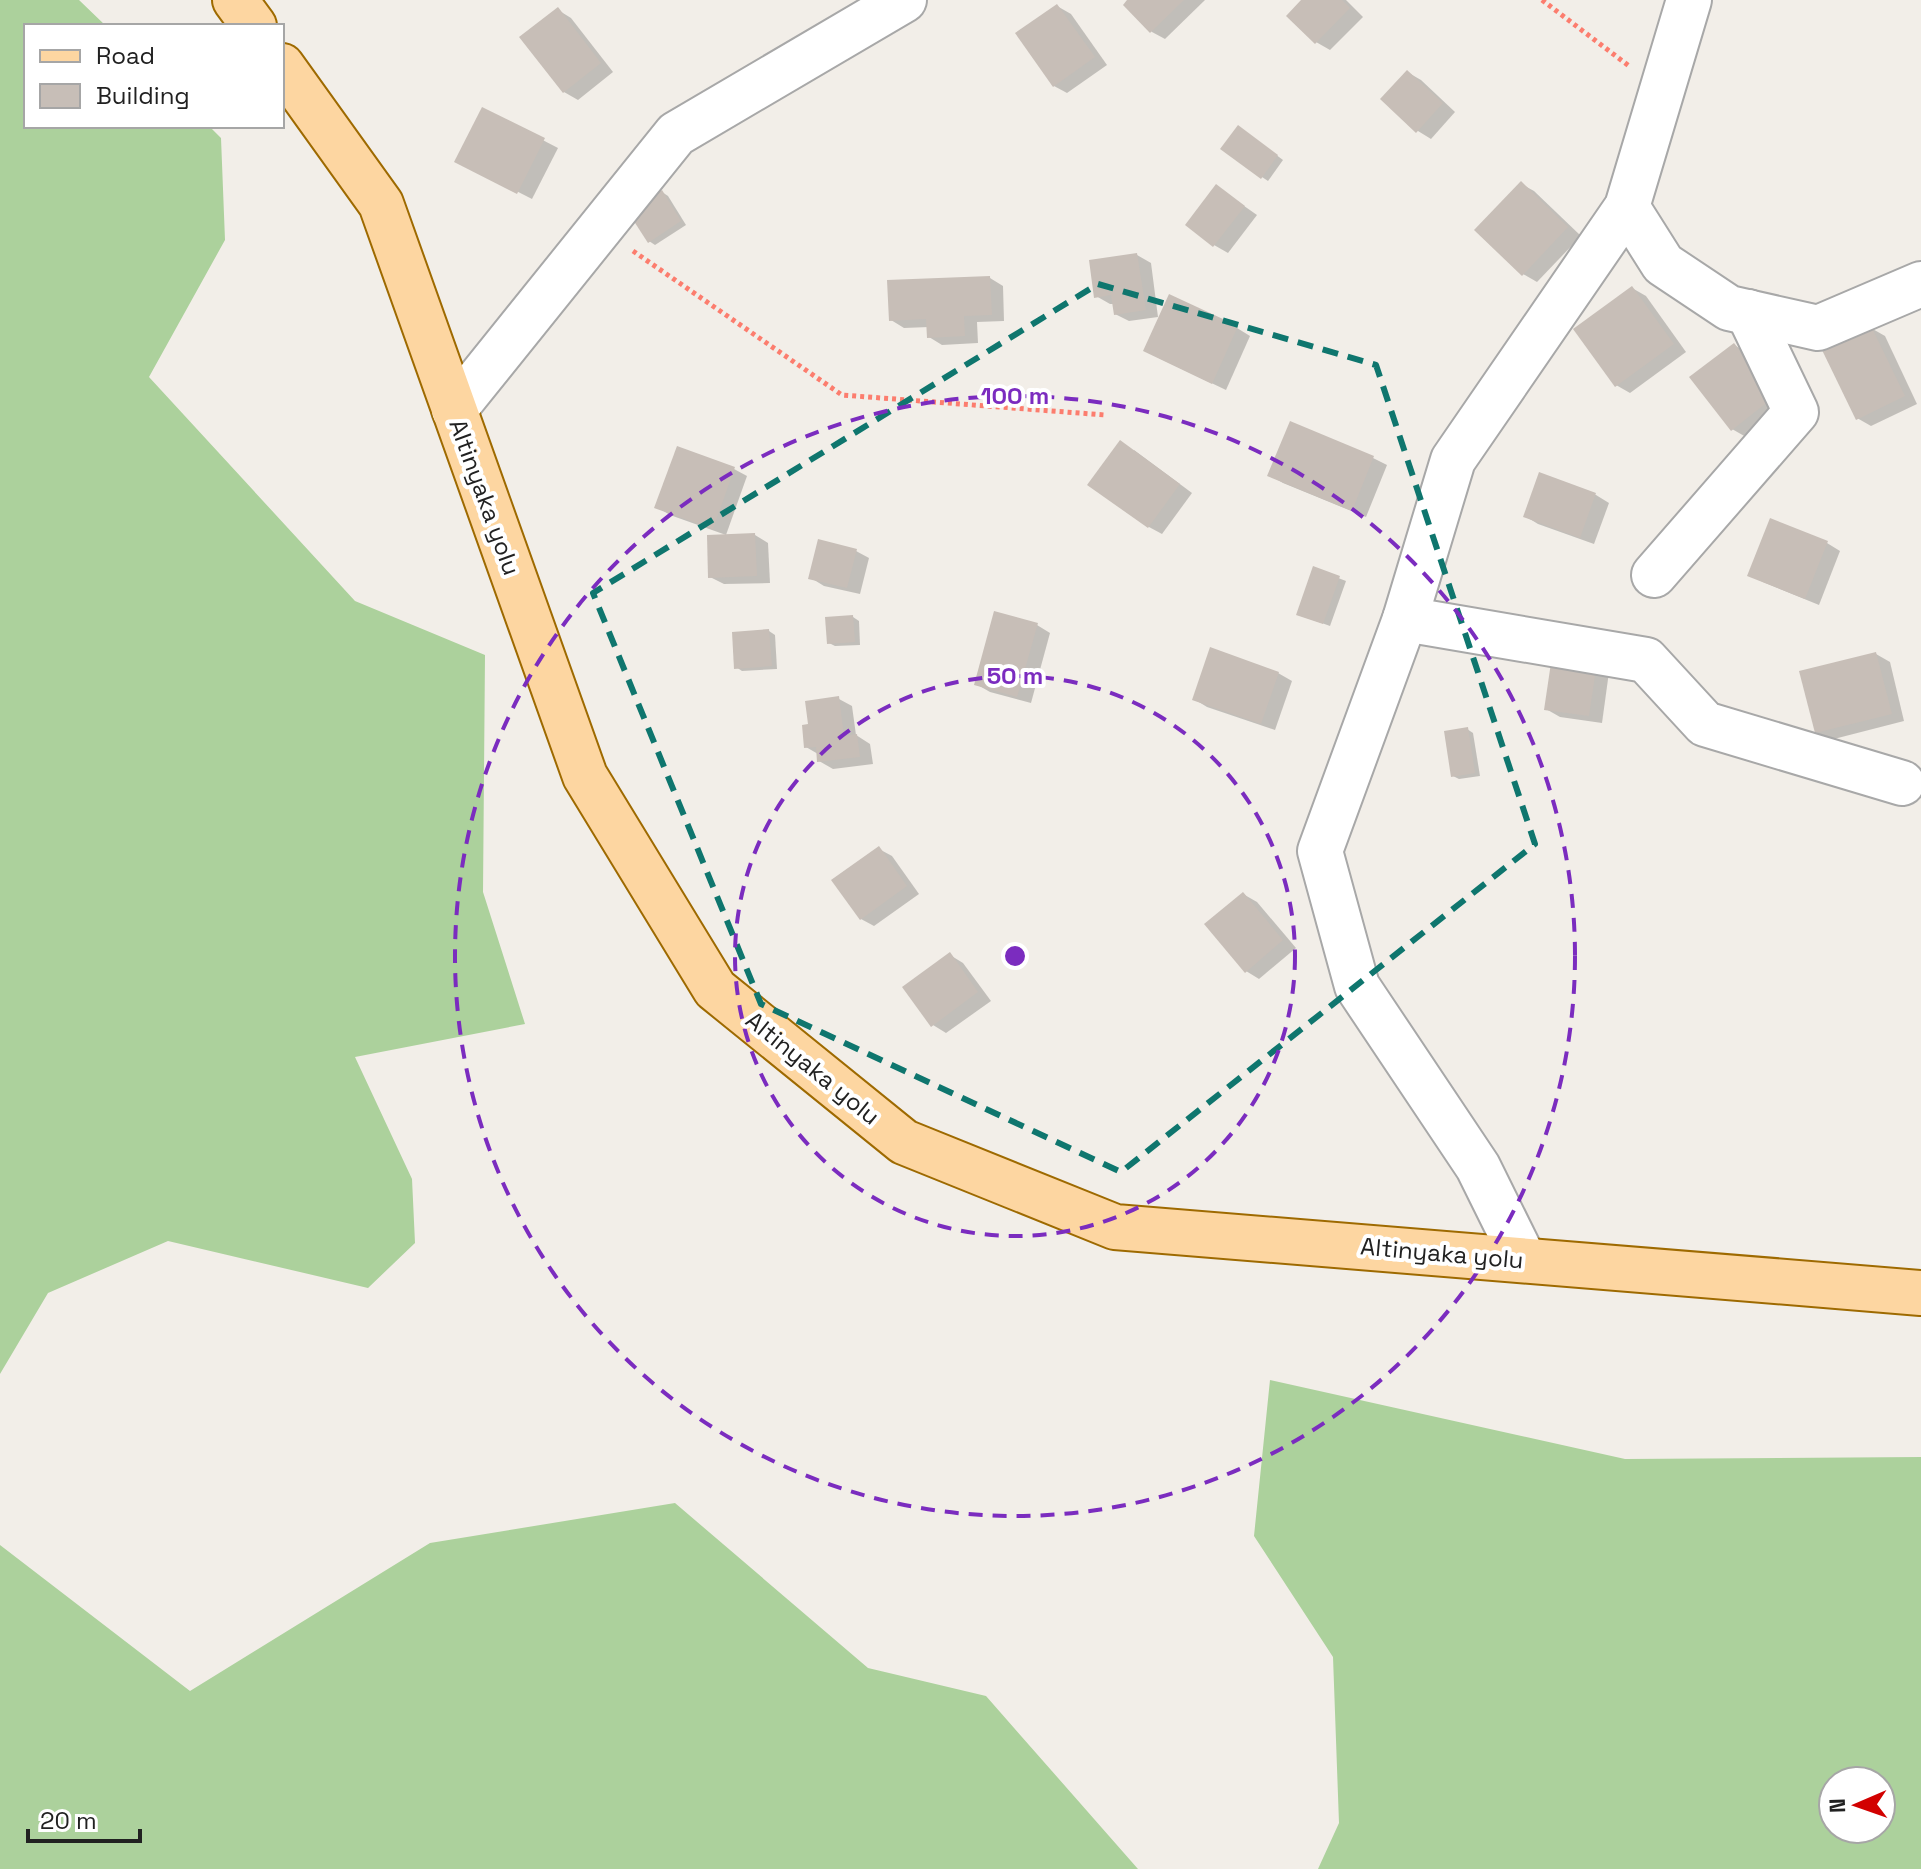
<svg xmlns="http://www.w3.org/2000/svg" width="1921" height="1869" viewBox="0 0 1921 1869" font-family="'Space Grotesk',sans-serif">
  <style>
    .forest { fill: #acd19c; fill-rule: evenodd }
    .shadow { fill: #0003 }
    .building { fill: #c7beb7 }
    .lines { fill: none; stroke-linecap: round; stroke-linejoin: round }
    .minor-casing { stroke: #a8a8a8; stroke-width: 48 }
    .major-casing { stroke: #9e6a00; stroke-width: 48 }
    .path { stroke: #fc7d6e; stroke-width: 5; stroke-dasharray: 4 4; stroke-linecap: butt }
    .minor { stroke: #fff; stroke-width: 44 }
    .major { stroke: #fdd6a1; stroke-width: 44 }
    .marked { fill: none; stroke: #0f766e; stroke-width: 6; stroke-dasharray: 16 10; stroke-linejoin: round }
    .ring { fill: none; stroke: #7b2cbf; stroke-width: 4; stroke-dasharray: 14 10 }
    .labels { text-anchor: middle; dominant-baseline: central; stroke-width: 8; stroke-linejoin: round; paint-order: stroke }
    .street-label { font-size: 24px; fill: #212121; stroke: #fff }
    .centre { fill: #7b2cbf; stroke: #fff; stroke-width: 4 }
    .ring-label { font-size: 24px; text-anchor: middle; font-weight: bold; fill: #7b2cbf; stroke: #fff; stroke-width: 8; stroke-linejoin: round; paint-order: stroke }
  </style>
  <rect width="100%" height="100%" fill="#f2eee8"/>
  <!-- forest -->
  <g class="forest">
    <path d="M0 0H79L106 26H26V126H209L221 138 225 240 149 377 355 601 485 655 483 892 525 1024 355 1057 412 1179 415 1243 368 1288 168 1241 48 1293 0 1374Z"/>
    <path d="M1270 1380 1625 1459 1921 1457V1869H1318L1339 1823 1333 1657 1254 1536ZM1881 1781V1829H1833V1781Z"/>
    <path d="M675 1503 868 1668 986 1696 1138 1869H0V1545L190 1691 430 1543Z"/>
  </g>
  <!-- shadow -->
  <g class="shadow">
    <path d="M1130 0H1205L1165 39 1152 32 1125 5Z"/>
    <path d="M1304 0H1346L1363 17 1330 50 1316 42Z"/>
    <path d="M1057 6 1071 14 1107 65 1067 93 1054 86Z"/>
    <path d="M558 10 571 18 613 72 578 100 564 92Z"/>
    <path d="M1407 72 1421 80 1455 112 1431 139 1418 131Z"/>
    <path d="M483 109 558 148 532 199 468 166Z"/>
    <path d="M1244 131 1283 160 1268 181 1262 177Z"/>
    <path d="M1521 184 1534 191 1581 236 1537 282 1523 274 1477 230Z"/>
    <path d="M1217 187 1257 215 1228 253 1214 245Z"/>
    <path d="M662 192 668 196 686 225 655 245 649 241Z"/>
    <path d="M1137 255 1151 263 1158 317 1129 321 1115 314 1114 304H1110L1096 296Z"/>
    <path d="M990 278 1003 286 1004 321 977 322 978 343 942 345 929 337V327L904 328 891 320Z"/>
    <path d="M1632 288 1646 296 1686 352 1630 393 1616 385Z"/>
    <path d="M1237 328 1250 336 1226 390 1159 358Z"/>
    <path d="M1871 328 1885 336 1917 404 1871 426 1857 418Z"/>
    <path d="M1734 345 1748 353 1787 405 1746 437 1732 429Z"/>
    <path d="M1291 424 1373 458 1387 465 1366 517 1283 483 1270 475Z"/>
    <path d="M1134 450 1192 493 1162 534 1149 527Z"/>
    <path d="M734 469 747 476 726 535 670 515 657 507Z"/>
    <path d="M1540 475 1596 495 1609 503 1594 544 1538 524 1525 516Z"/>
    <path d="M755 535 768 543 770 583 724 584 710 577Z"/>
    <path d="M1827 543 1840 551 1819 605 1763 582 1750 575Z"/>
    <path d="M856 551 869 558 860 594 824 586 811 578Z"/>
    <path d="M1315 569 1346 581 1330 626 1305 617Z"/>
    <path d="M853 617 859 621 860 645 835 646 829 643Z"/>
    <path d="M1037 625 1050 633 1031 703 990 692 976 684Z"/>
    <path d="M769 631 775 635 777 669 742 671 736 667Z"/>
    <path d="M1876 654 1890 662 1904 721 1830 740 1816 732Z"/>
    <path d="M1553 658 1609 672 1602 723 1560 717 1546 709Z"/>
    <path d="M1278 673 1292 681 1275 730 1207 707 1194 699Z"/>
    <path d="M839 699 852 706 856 735 870 744 873 764 833 769 819 761 818 754 806 747 810 726Z"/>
    <path d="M1467 729 1473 733 1480 776 1459 779 1453 776Z"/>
    <path d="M879 849 892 856 919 894 874 926 861 919Z"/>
    <path d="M1243 894 1257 902 1296 948 1259 979 1246 971Z"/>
    <path d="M950 955 963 963 991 1001 946 1033 933 1025Z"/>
  </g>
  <!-- building -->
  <g class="building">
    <path d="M1127 0H1184L1150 33 1123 5Z"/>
    <path d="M1301 0H1342L1350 8 1315 44 1286 16Z"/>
    <path d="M1057 4 1095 57 1053 87 1015 33Z"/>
    <path d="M558 7 601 63 563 93 519 37Z"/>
    <path d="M1407 70 1443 103 1416 133 1380 99Z"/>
    <path d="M482 107 545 138 517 194 454 162Z"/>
    <path d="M1238 125 1278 155 1261 179 1220 149Z"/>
    <path d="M1521 181 1568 227 1522 276 1474 230Z"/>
    <path d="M1216 184 1245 206 1213 247 1185 225Z"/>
    <path d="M662 190 681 221 648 243 628 212Z"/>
    <path d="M1137 253 1146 310 1114 315 1111 295 1094 298 1089 260Z"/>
    <path d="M990 276 992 315 964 316 965 336 927 338 926 319 889 321 887 280Z"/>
    <path d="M1632 286 1674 344 1615 387 1573 329Z"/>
    <path d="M1169 294 1238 326 1212 384 1143 351Z"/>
    <path d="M1871 326 1905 396 1856 420 1822 350Z"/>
    <path d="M1734 343 1775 396 1731 431 1689 377Z"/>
    <path d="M1290 421 1374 456 1352 511 1267 476Z"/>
    <path d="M1120 440 1180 484 1148 528 1087 485Z"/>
    <path d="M677 446 735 467 713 529 654 508Z"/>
    <path d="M1539 472 1596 493 1580 538 1523 517Z"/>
    <path d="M1770 518 1828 541 1805 599 1747 576Z"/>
    <path d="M755 533 757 576 708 578 707 535Z"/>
    <path d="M818 539 857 549 847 588 808 579Z"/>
    <path d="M1313 566 1340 576 1323 624 1296 615Z"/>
    <path d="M994 611 1038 623 1017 697 974 685Z"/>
    <path d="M853 615 855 642 827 644 825 617Z"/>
    <path d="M769 629 772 666 734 669 732 632Z"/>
    <path d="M1210 647 1279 672 1261 724 1192 700Z"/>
    <path d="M1876 652 1892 714 1815 733 1799 671Z"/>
    <path d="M1552 656 1597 662 1589 716 1544 710Z"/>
    <path d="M839 696 844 736 857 734 860 757 817 762 816 747 804 748 802 725 808 724 805 701Z"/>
    <path d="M1468 727 1475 773 1451 777 1444 731Z"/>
    <path d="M879 846 907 886 860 920 831 880Z"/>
    <path d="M1243 892 1283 940 1245 973 1204 924Z"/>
    <path d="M950 952 978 992 931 1027 902 987Z"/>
  </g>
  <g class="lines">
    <!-- minor casing -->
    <g class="minor-casing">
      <g id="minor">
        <path d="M1627 207 1663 264 1729 308 1818 328 1921 284"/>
        <path d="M454 410 676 134 904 0"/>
        <path d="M1654 575 1796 412 1748 312"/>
        <path d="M1405 619 1646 660 1705 724 1902 783"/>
        <path d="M1524 1260 1478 1167 1357 986 1320 851 1405 619 1453 460 1627 207 1689 0"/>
      </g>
    </g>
    <!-- major casing -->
    <g class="major-casing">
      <g id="major">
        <path d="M235 0 254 26"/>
        <path d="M282 66 381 204 585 776 715 989 904 1142 1115 1227 1921 1293"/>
      </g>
    </g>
    <!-- path -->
    <g class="path">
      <path d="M1542 0 1629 66"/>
      <path d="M633 251 842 395 1105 415"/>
    </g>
    <!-- minor -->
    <use href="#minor" class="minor"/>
    <!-- major -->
    <use href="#major" class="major"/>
  </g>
  <!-- marked area -->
  <path class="marked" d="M1098 284 1376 365 1535 844 1121 1172 761 1004 593 593Z"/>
  <!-- distance rings -->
  <g class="ring">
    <circle cx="1015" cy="956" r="280"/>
    <circle cx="1015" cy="956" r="560"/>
  </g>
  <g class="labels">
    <!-- street labels -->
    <g class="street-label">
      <text transform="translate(485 497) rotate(70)">Altinyaka yolu</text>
      <text transform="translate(813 1068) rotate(39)">Altinyaka yolu</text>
      <text transform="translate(1442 1253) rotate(5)">Altinyaka yolu</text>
    </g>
  </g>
  <circle cx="1015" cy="956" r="12" class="centre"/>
  <g class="ring-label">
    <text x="1015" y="404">100 m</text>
    <text x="1015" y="684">50 m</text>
  </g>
  <!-- legend -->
  <rect x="24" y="24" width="260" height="104" fill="#ffffff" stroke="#a6a6a6" stroke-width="2"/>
  <rect x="40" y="50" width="40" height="12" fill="#fdd6a1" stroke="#a6a6a6" stroke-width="2"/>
  <text x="96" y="64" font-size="24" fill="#212121">Road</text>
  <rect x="40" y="84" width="40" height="24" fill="#c7beb7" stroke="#a6a6a6" stroke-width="2"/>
  <text x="96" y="104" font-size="24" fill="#212121">Building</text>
  <!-- north arrow -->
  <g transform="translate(1857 1805) rotate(268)"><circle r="38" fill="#ffffff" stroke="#a6a6a6" stroke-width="2"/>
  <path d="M0-6L14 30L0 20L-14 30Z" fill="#d20100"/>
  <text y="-12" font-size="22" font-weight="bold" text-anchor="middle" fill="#212121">N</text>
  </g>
  <!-- scale -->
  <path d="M28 1829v12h112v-12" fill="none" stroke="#212121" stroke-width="4"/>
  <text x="40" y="1829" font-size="24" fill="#212121" stroke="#ffffff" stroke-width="6" paint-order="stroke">20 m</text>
</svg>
